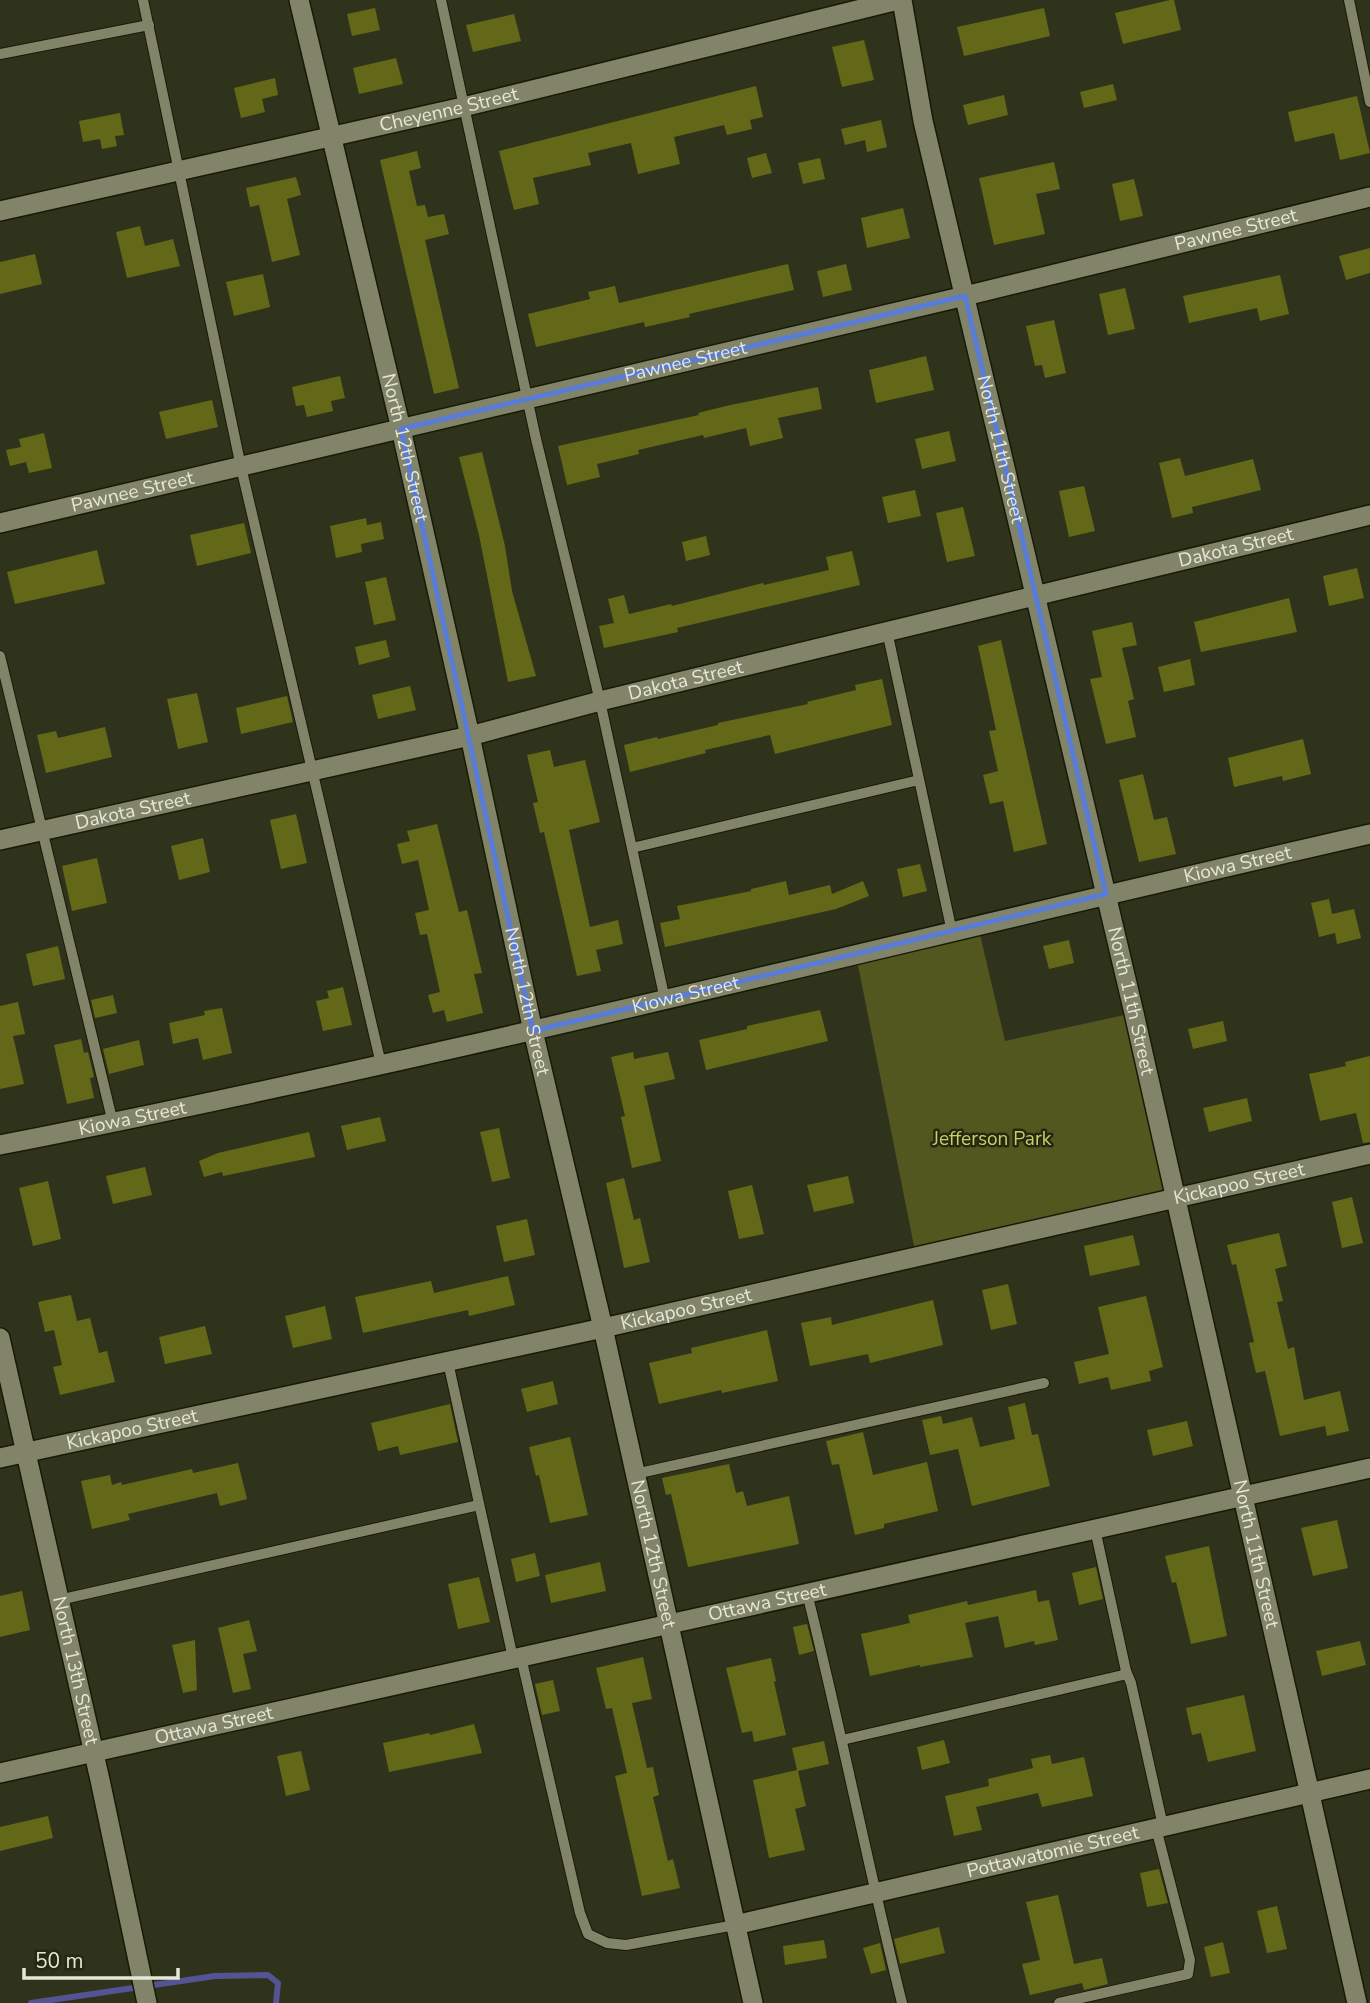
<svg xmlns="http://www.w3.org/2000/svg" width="1370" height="2003" viewBox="0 0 1370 2003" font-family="'Nunito Sans',sans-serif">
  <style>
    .green { fill: #52571f }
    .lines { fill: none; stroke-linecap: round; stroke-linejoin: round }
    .stream { stroke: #545494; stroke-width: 6 }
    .building { fill: #626817 }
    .lane-casing { stroke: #181a04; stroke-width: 12 }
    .street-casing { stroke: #181a04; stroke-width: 22 }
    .lane { stroke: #818469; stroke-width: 10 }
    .street { stroke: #818469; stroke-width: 19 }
    .marked { fill: none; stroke: #597cd8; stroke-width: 5; stroke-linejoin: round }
    .labels { text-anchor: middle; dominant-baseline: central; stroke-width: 5; stroke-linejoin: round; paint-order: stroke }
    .street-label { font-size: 19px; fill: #e5e7d8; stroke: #262811 }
    .park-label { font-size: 19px; fill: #c5d066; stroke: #262811 }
  </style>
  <rect width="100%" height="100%" fill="#30331b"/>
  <!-- green -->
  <path class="green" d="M978 926 1005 1041 1134 1013 1177 1198 916 1256 856 955Z"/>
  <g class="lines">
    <!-- stream -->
    <path class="stream" d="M31 2003 215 1976 268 1975 278 1983 276 2003"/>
  </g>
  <!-- building -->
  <g class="building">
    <path d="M1170 0H1174L1181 30 1123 44 1115 13Z"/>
    <path d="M375 8 380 30 352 36 347 14Z"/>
    <path d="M1044 8 1050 36 964 56 957 27Z"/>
    <path d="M514 14 521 41 473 52 466 25Z"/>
    <path d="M864 40 874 80 842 87 832 47Z"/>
    <path d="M396 58 403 84 359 94 353 68Z"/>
    <path d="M275 78 278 95 262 99 265 112 241 118 234 88Z"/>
    <path d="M1113 84 1117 100 1084 108 1080 92Z"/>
    <path d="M756 86 763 117 750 120 752 129 727 135 724 125 674 137 680 164 638 174 631 143 588 153 591 165 533 178 539 204 514 210 499 151Z"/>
    <path d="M1004 95 1008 115 968 125 963 105Z"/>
    <path d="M1357 96 1370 153 1340 160 1334 133 1295 142 1288 112Z"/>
    <path d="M120 113 124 135 115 136 117 146 102 149 100 139 83 142 79 121Z"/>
    <path d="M881 120 887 147 867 152 865 140 845 145 841 129Z"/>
    <path d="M417 151 421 168 409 171 417 206 425 205 428 217 444 214 449 234 425 240 459 388 434 394 380 160Z"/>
    <path d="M766 153 772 173 752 178 747 158Z"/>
    <path d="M820 158 825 179 803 184 798 163Z"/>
    <path d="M1054 162 1060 189 1036 194 1045 234 994 245 979 178Z"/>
    <path d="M296 177 301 195 287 199 300 255 272 262 259 205 250 207 246 188Z"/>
    <path d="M1134 179 1143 216 1120 221 1112 184Z"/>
    <path d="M903 208 910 238 867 248 861 218Z"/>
    <path d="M140 226 145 246 173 239 180 266 127 278 116 232Z"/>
    <path d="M1370 248V273L1346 280 1339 256Z"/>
    <path d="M35 254 42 284 0 294V262Z"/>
    <path d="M788 264 794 290 689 314 690 317 645 327 644 322 536 347 528 314 590 299 588 292 615 286 619 303Z"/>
    <path d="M846 264 852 290 823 297 817 271Z"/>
    <path d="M263 274 270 307 234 316 226 282Z"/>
    <path d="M1280 275 1289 314 1260 321 1257 308 1189 323 1183 296Z"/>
    <path d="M1125 288 1135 329 1108 335 1099 294Z"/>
    <path d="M1054 320 1066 373 1045 378 1042 365 1035 366 1026 326Z"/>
    <path d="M926 356 934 390 876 403 869 370Z"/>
    <path d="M340 376 345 398 331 401 333 411 307 417 304 405 296 406 292 387Z"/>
    <path d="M818 387 822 409 778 418 783 438 750 446 746 428 704 438 703 435 638 450 639 454 597 464 600 477 567 485 558 446 699 415 698 413 726 406Z"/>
    <path d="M212 400 218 427 166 439 159 412Z"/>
    <path d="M949 431 956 461 922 469 915 439Z"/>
    <path d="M44 433 52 468 29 473 26 462 10 466 6 450 21 447 19 439Z"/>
    <path d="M482 452 505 546 512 591 536 676 508 682 479 535 459 457Z"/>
    <path d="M1180 458 1185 476 1253 459 1261 490 1192 507 1193 513 1172 518 1159 463Z"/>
    <path d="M1084 486 1095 531 1069 537 1059 491Z"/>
    <path d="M915 490 921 516 888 523 882 497Z"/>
    <path d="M963 507 975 556 947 562 936 513Z"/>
    <path d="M366 518 367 525 381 522 384 539 361 544 362 552 336 558 330 526Z"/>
    <path d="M244 523 251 553 197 566 190 535Z"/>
    <path d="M706 536 710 555 686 561 682 542Z"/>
    <path d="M97 550 105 584 15 604 7 572Z"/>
    <path d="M852 551 860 585 677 628 678 632 604 648 599 626 614 623 608 599 624 595 629 614 671 604 672 606 763 583 764 585 829 570 826 557Z"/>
    <path d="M1357 568 1364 598 1329 606 1323 576Z"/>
    <path d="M386 577 396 620 374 625 365 582Z"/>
    <path d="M1289 598 1297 632 1201 652 1194 622Z"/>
    <path d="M1132 622 1137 645 1122 648 1134 699 1128 701 1136 737 1106 744 1090 679 1102 677 1092 631Z"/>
    <path d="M386 640 390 657 359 665 355 647Z"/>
    <path d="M1001 640 1047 844 1014 852 1003 801 990 804 983 775 998 771 989 731 996 730 978 646Z"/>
    <path d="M1190 659 1195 685 1164 692 1158 667Z"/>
    <path d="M882 679 892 725 775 754 770 735 705 750 706 753 630 772 624 745 657 737 658 739 718 725V723L808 704 807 702 856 690 855 685Z"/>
    <path d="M410 686 416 710 378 719 372 695Z"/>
    <path d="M197 693 208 742 178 749 167 699Z"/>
    <path d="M287 696 293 722 241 734 236 708Z"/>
    <path d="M105 727 112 757 46 773 37 735 56 731 58 738Z"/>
    <path d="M1303 739 1311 774 1283 781 1282 776 1234 787 1228 758Z"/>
    <path d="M550 750 554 767 585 760 600 822 569 830 590 927 618 920 623 944 596 950 601 971 577 976 544 832 540 833 533 803 538 802 527 755Z"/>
    <path d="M1143 774 1154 820 1167 817 1176 854 1139 862 1119 780Z"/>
    <path d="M296 814 307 863 281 869 270 820Z"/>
    <path d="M437 824 459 912 467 910 482 973 474 974 483 1013 447 1022 444 1010 433 1013 428 995 440 992 427 934 420 935 415 913 429 910 418 860 402 864 397 844 410 841 407 831Z"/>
    <path d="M203 838 210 872 179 880 171 846Z"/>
    <path d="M97 858 107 903 72 911 62 866Z"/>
    <path d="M920 864 927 891 903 897 897 869Z"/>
    <path d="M786 881 789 895 830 885 832 894 863 881 869 896 836 909 665 947 660 923 680 919 677 906 751 891V889Z"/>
    <path d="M1329 899 1332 914 1354 909 1361 938 1337 944 1335 933 1319 937 1311 903Z"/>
    <path d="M1069 940 1074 963 1049 969 1043 946Z"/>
    <path d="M58 946 65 979 33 986 26 954Z"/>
    <path d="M343 987 352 1025 323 1031 316 1001 329 998 327 991Z"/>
    <path d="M113 995 117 1013 95 1018 91 1000Z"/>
    <path d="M18 1002 25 1034 13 1036 24 1084 0 1089V1006Z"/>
    <path d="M222 1008 232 1053 203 1060 198 1038 173 1044 169 1023 205 1015 204 1011Z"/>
    <path d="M820 1010 828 1041 706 1070 699 1040 747 1029V1026Z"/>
    <path d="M1223 1021 1227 1041 1193 1049 1188 1029Z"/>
    <path d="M81 1039 84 1053 88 1052 94 1077 90 1078 94 1098 67 1104 54 1045Z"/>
    <path d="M139 1040 144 1065 109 1074 103 1049Z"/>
    <path d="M633 1052 634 1059 668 1052 675 1079 644 1086 661 1161 632 1168 621 1117 625 1116 611 1057Z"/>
    <path d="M1370 1056V1142L1363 1143 1356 1113 1320 1121 1309 1074 1346 1066 1345 1062Z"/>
    <path d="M1247 1098 1252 1121 1209 1132 1203 1108Z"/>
    <path d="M380 1117 386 1141 347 1150 341 1126Z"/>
    <path d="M499 1128 510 1178 492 1182 480 1132Z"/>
    <path d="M309 1132 315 1157 223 1176 222 1172 204 1177 199 1161 218 1153Z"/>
    <path d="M145 1167 152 1195 113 1204 106 1176Z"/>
    <path d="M848 1176 854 1203 814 1212 807 1185Z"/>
    <path d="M624 1178 634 1220 640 1218 650 1262 624 1268 606 1183Z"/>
    <path d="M48 1181 61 1239 33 1246 19 1188Z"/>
    <path d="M752 1185 764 1234 739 1239 728 1191Z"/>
    <path d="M1352 1197 1363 1243 1342 1248 1332 1202Z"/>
    <path d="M527 1219 535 1255 504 1262 496 1226Z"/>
    <path d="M1279 1233 1287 1266 1275 1269 1283 1301 1277 1302 1288 1349 1294 1347 1304 1400 1340 1391 1349 1431 1327 1436 1325 1426 1280 1436 1265 1371 1256 1373 1249 1343 1254 1342 1236 1264 1232 1265 1227 1245Z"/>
    <path d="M1133 1235 1140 1265 1090 1276 1084 1246Z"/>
    <path d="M508 1276 515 1305 469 1316 468 1310 363 1333 355 1297 431 1281 434 1293Z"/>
    <path d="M1008 1284 1017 1324 991 1330 982 1290Z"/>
    <path d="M71 1295 77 1321 90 1318 99 1353 107 1351 115 1382 60 1395 53 1367 62 1365 54 1330 45 1332 38 1302Z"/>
    <path d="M1146 1296 1163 1367 1149 1371 1151 1381 1111 1390 1108 1377 1079 1384 1074 1362 1109 1354 1098 1307Z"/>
    <path d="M933 1300 943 1345 870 1363 868 1354 810 1366 801 1323 831 1317 832 1325Z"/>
    <path d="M325 1306 332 1339 293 1348 285 1316Z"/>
    <path d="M205 1326 212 1354 165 1364 159 1337Z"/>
    <path d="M767 1330 778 1381 722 1393 721 1390 659 1404 649 1363 692 1353 691 1348Z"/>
    <path d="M553 1381 558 1404 527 1412 521 1389Z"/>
    <path d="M1025 1403 1032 1435 1038 1434 1050 1486 972 1506 958 1449 930 1455 922 1420 941 1416 943 1424 972 1417 980 1447 1015 1439 1008 1407Z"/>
    <path d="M450 1404 458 1442 400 1455 398 1446 378 1451 371 1423Z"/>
    <path d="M1187 1421 1193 1446 1153 1456 1147 1430Z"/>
    <path d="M863 1432 873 1475 927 1462 938 1511 884 1524V1528L855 1535 839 1464 832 1465 826 1441Z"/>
    <path d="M570 1437 588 1515 550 1523 539 1475 536 1476 529 1447Z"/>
    <path d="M238 1463 247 1499 220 1506 217 1493 128 1514 130 1520 92 1529 81 1481 110 1475 112 1485 121 1482 122 1485 192 1469 193 1473Z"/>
    <path d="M729 1464 736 1493 743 1491 747 1506 789 1496 799 1544 688 1567 671 1494 666 1495 662 1478Z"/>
    <path d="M1337 1520 1348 1568 1313 1576 1301 1528Z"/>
    <path d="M1209 1546 1227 1636 1191 1644 1176 1582 1172 1583 1165 1556Z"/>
    <path d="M535 1553 540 1576 516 1582 511 1559Z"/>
    <path d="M600 1562 606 1591 551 1603 545 1575Z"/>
    <path d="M1096 1567 1103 1599 1079 1605 1072 1573Z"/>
    <path d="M479 1577 490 1622 458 1629 448 1584Z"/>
    <path d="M1036 1590 1038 1602 1049 1600 1058 1640 1035 1645 1034 1641 1005 1648 998 1616 965 1623 973 1657 920 1667V1665L870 1676 861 1634 910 1623 908 1615 967 1601 968 1605Z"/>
    <path d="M22 1591 30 1630 0 1637V1596Z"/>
    <path d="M249 1620 257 1651 243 1654 251 1689 233 1693 218 1628Z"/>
    <path d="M807 1624 814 1651 799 1655 793 1627Z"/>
    <path d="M195 1640 197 1690 183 1693 172 1645Z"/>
    <path d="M1360 1641 1366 1665 1322 1676 1316 1651Z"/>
    <path d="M643 1657 652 1699 632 1703 647 1768 653 1767 659 1795 653 1797 668 1861 673 1859 680 1888 642 1896 615 1776 627 1773 612 1708 606 1709 596 1668Z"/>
    <path d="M771 1658 776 1681 774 1682 786 1735 754 1742 752 1731 742 1733 726 1668Z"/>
    <path d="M553 1680 560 1711 542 1715 535 1684Z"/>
    <path d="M1244 1695 1256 1751 1208 1762 1201 1733 1192 1735 1186 1708Z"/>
    <path d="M474 1724 482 1753 389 1772 383 1743 429 1733 430 1735Z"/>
    <path d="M944 1740 950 1763 922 1770 917 1747Z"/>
    <path d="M824 1741 829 1764 798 1771 806 1806 795 1809 805 1850 769 1858 753 1780 797 1770 792 1748Z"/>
    <path d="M301 1751 310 1790 286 1796 277 1756Z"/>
    <path d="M1050 1755 1052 1764 1084 1757 1093 1796 1042 1807 1038 1793 976 1807 982 1830 954 1836 945 1796 989 1786 988 1779 1033 1768 1031 1759Z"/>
    <path d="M48 1816 53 1838 0 1851V1827Z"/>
    <path d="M1159 1869 1168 1903 1147 1907 1140 1873Z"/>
    <path d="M1058 1895 1074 1964 1102 1958 1108 1984 1084 1990 1082 1983 1030 1995 1022 1964 1040 1960 1026 1902Z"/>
    <path d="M1277 1906 1287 1949 1267 1953 1257 1911Z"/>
    <path d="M939 1927 945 1953 900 1964 894 1939Z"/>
    <path d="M824 1940 827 1958 785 1965 783 1946Z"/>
    <path d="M1223 1942 1230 1973 1211 1977 1204 1947Z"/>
    <path d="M880 1943 886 1970 871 1974 863 1948Z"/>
  </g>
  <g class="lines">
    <!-- lane casing -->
    <g class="lane-casing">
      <g id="lane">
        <path d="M143 0 241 467 381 1064"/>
        <path d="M441 0 536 439 600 701 665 1000"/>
        <path d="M1349 0 1370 102"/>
        <path d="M0 54 149 25"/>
        <path d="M887 631 952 932"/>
        <path d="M0 656 113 1123"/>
        <path d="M632 848 919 780"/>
        <path d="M448 1362 513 1658"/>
        <path d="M635 1474 1044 1383"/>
        <path d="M807 1593C841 1729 868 1867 902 2003"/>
        <path d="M59 1600 479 1505"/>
        <path d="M521 1657 580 1913 588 1934 607 1943 626 1945 735 1925"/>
        <path d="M1126 1671 1131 1683 1163 1826"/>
        <path d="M842 1740 1123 1675 1126 1671 1095 1529"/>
        <path d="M1059 2003 1188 1974 1190 1960 1156 1828"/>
      </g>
    </g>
    <!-- street casing -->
    <g class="street-casing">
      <g id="street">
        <path id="s1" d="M299 0 401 429 470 736 533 1031 603 1328 753 2003"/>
        <path id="s2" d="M902 0 923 121 1134 1013 1357 2003"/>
        <path id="s3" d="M0 211 463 107 898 0"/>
        <path id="s4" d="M0 523 965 296 1370 197"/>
        <path id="s5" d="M0 840 470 736 600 701 1370 515"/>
        <path id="s6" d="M0 1145C460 1055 913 938 1370 834"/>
        <path id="s7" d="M0 1338 100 1780 147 2003"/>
        <path id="s8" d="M0 1458 603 1328 1370 1154"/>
        <path id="s9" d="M0 1773 1370 1468"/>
        <path id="s10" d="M735 1925 1370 1779"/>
      </g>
    </g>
    <!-- lane -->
    <use href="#lane" class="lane"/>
    <!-- street -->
    <use href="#street" class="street"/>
  </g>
  <!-- marked area -->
  <path class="marked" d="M965 296 1106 894 533 1031 401 429Z"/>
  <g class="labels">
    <!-- street labels -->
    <g class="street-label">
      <text stroke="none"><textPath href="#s3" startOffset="460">Cheyenne Street</textPath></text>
      <text stroke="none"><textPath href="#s4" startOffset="1270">Pawnee Street</textPath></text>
      <text stroke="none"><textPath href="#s4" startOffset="704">Pawnee Street</textPath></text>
      <text stroke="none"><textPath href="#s1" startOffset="460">North 12th Street</textPath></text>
      <text stroke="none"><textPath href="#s2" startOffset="460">North 11th Street</textPath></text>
      <text stroke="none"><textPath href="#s4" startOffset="136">Pawnee Street</textPath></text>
      <text stroke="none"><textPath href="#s5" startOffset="1270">Dakota Street</textPath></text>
      <text stroke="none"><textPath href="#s5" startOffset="704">Dakota Street</textPath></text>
      <text stroke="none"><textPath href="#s5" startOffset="136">Dakota Street</textPath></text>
      <text stroke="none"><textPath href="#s6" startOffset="1269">Kiowa Street</textPath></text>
      <text stroke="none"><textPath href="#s6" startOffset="702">Kiowa Street</textPath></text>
      <text stroke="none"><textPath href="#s1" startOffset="1027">North 12th Street</textPath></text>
      <text stroke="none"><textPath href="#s2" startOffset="1027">North 11th Street</textPath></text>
      <text stroke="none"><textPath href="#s6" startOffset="135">Kiowa Street</textPath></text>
      <text stroke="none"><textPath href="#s8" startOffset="1269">Kickapoo Street</textPath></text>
      <text stroke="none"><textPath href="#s8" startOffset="702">Kickapoo Street</textPath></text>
      <text stroke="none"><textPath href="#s8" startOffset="135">Kickapoo Street</textPath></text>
      <text stroke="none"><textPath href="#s1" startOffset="1594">North 12th Street</textPath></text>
      <text stroke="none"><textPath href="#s2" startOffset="1594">North 11th Street</textPath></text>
      <text stroke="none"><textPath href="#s9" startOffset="786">Ottawa Street</textPath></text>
      <text stroke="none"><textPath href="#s7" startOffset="341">North 13th Street</textPath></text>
      <text stroke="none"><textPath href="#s9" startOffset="219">Ottawa Street</textPath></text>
      <text stroke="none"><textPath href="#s10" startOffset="326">Pottawatomie Street</textPath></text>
    </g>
    <!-- park labels -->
    <g class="park-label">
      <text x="992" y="1139">Jefferson Park</text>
    </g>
  </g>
  <!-- scale -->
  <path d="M24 1968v10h154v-10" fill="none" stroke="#e5e7d8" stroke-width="3.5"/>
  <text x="35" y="1968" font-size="21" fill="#e5e7d8" stroke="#262811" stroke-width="5" paint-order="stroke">50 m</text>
</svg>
